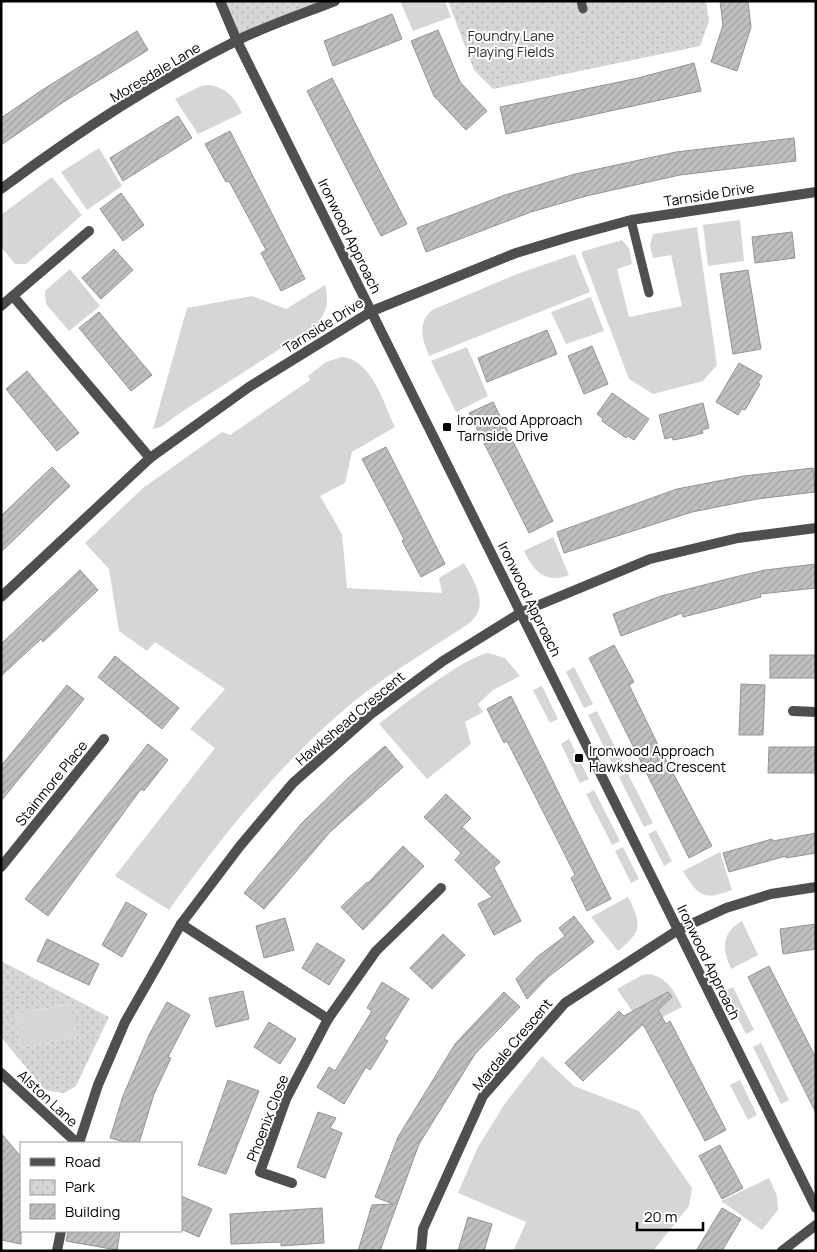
<svg xmlns="http://www.w3.org/2000/svg" width="817" height="1252" viewBox="0 0 817 1252" font-family="Manrope,sans-serif">
  <style>
    .grass { fill: #d6d6d6 }
    .park { fill: url(#park-dots); fill-rule: evenodd }
    .building { fill: url(#building-hatch); stroke: #939393 }
    .lines { fill: none; stroke-linecap: round; stroke-linejoin: round }
    .lane { stroke: #4f4f4f; stroke-width: 9 }
    .street { stroke: #4f4f4f; stroke-width: 10 }
    .poi-dot { fill: #000; stroke: #fff; stroke-width: 2 }
    .labels { text-anchor: middle; dominant-baseline: central; stroke-width: 4; stroke-linejoin: round; paint-order: stroke }
    .park-label { font-size: 14px; fill: #2d2d2d; stroke: #fff }
    .street-label { font-size: 14px; fill: #000; stroke: #fff }
    .poi-label { font-size: 14px; fill: #000; stroke: #fff; text-anchor: start }
  </style>
  <defs>
    <pattern id="park-dots" width="8" height="8" patternUnits="userSpaceOnUse" patternTransform="scale(1.25)"><rect width="8" height="8" fill="#d6d6d6"/><path d="M2 2h.1M6 6h.1" fill="none" stroke="#b6b6b6" stroke-width="1.8" stroke-linecap="round"/></pattern>
    <pattern id="building-hatch" width="6" height="6" patternUnits="userSpaceOnUse" patternTransform="scale(1.25)"><rect width="6" height="6" fill="#bfbfbf"/><path d="M-1 1l2-2M0 6l6-6M5 7l2-2" fill="none" stroke="#a2a2a2"/></pattern>
  </defs>
  <rect width="100%" height="100%" fill="#fff"/>
  <!-- grass -->
  <g class="grass">
    <path d="M400 1H445L451 17 413 31Z"/>
    <path d="M209 85C227 88 234 97 242 113L198 134 175 99 201 86Z"/>
    <path d="M99 148 122 186 87 210 61 172Z"/>
    <path d="M52 177 82 215 26 264H15L1 247V215Z"/>
    <path d="M740 220 744 261 708 266 703 225Z"/>
    <path d="M697 227 717 365 703 381 653 394 629 379 581 252 622 240 629 248 632 264 617 269 629 317 682 306 671 255 653 258 650 245 653 234Z"/>
    <path d="M575 254 590 292 429 356C422 338 417 324 432 310L517 274Z"/>
    <path d="M70 269 100 306 69 331 46 304 45 291Z"/>
    <path d="M325 285C330 303 326 314 314 327L180 413 161 427 153 429 187 308 252 296 286 309Z"/>
    <path d="M591 297 604 331 566 344 551 312Z"/>
    <path d="M467 347 488 396 456 412 431 361Z"/>
    <path d="M342 357C372 360 383 402 395 427L352 452 345 483 320 496 342 534 347 588 442 593 439 578 464 563C475 583 491 606 468 624 429 650 388 674 352 703 281 762 223 835 169 910L115 876 215 748 190 729 225 689 155 642 147 651 119 631 109 569 85 543 143 488 222 432 230 435 310 380 308 376 326 362Z"/>
    <path d="M553 537 569 575C546 584 533 571 524 551Z"/>
    <path d="M488 653 505 658 520 676 493 690 478 704 483 712 465 722 471 744 427 779 379 724C401 706 463 658 488 653Z"/>
    <path d="M574 667 593 704 584 708 566 672Z"/>
    <path d="M542 686 558 719 550 723 533 690Z"/>
    <path d="M597 711 624 765 615 769 588 715Z"/>
    <path d="M569 739 589 779 580 783 561 744Z"/>
    <path d="M627 772 653 823 644 827 619 777Z"/>
    <path d="M594 790 620 841 612 845 586 794Z"/>
    <path d="M656 830 672 861 664 866 648 834Z"/>
    <path d="M623 847 639 879 631 883 615 851Z"/>
    <path d="M720 852 732 890C703 901 698 896 683 871Z"/>
    <path d="M628 897C642 924 642 932 618 951L591 917Z"/>
    <path d="M742 921 758 955 731 969C722 949 721 933 742 921Z"/>
    <path d="M650 974C669 979 674 991 682 1007L643 1027 617 989 642 975Z"/>
    <path d="M733 987 754 1030 746 1034 724 991Z"/>
    <path d="M72 1004 77 1037 21 1047 15 1014Z"/>
    <path d="M761 1043 789 1100 781 1104 753 1047Z"/>
    <path d="M542 1056 574 1086 639 1111 692 1188 689 1206 653 1251 514 1250 526 1222 458 1193 478 1147 506 1102Z"/>
    <path d="M740 1080 757 1115 748 1120 730 1085Z"/>
    <path d="M769 1178 777 1196 778 1210 762 1230 721 1201Z"/>
  </g>
  <!-- park -->
  <g class="park">
    <path d="M220 1H335L237 41Z"/>
    <path d="M448 1H706L709 21 700 46 493 89 474 70Z"/>
    <path d="M1 961 109 1017 76 1086 64 1093 49 1091 43 1088 1 1037ZM71 1004 77 1037 21 1047 15 1014Z"/>
  </g>
  <!-- building -->
  <g class="building">
    <path d="M720 1H748L751 27 737 71 711 62 723 25Z"/>
    <path d="M392 14 402 39 333 66 324 41Z"/>
    <path d="M438 30 460 82 487 111 466 130 434 96 411 41Z"/>
    <path d="M137 31 148 50 65 101 1 145V118L42 90Z"/>
    <path d="M694 63 701 91 506 134 500 107 638 78Z"/>
    <path d="M332 78 407 224 381 236 307 91Z"/>
    <path d="M178 116 192 138 123 181 110 158Z"/>
    <path d="M230 131 305 279 281 291 261 253 266 250 229 181 226 182 205 144Z"/>
    <path d="M794 138 796 161 680 175 586 196 531 212 426 252 417 228 505 195 575 174 676 152Z"/>
    <path d="M121 193 144 225 123 241 100 209Z"/>
    <path d="M792 232 795 258 755 263 752 237Z"/>
    <path d="M114 249 133 270 101 299 82 278Z"/>
    <path d="M748 270 761 349 733 354 720 274Z"/>
    <path d="M99 312 152 375 131 391 79 328Z"/>
    <path d="M547 330 557 354 487 382 478 358Z"/>
    <path d="M592 346 608 384 584 394 568 356Z"/>
    <path d="M739 363 762 376 758 383 760 384 745 410 742 409 738 415 716 402Z"/>
    <path d="M27 371 79 433 57 451 6 389Z"/>
    <path d="M612 393 649 419 634 440 628 436 626 438 602 421 603 419 597 414Z"/>
    <path d="M493 402 553 521 529 533 469 413Z"/>
    <path d="M703 403 709 428 702 430 703 433 688 437 673 440 672 437 665 439 659 415Z"/>
    <path d="M386 447 445 564 421 577 402 541 404 539 362 459Z"/>
    <path d="M52 467 70 486 1 552V516Z"/>
    <path d="M813 468 815 492 757 499 692 512 564 553 557 532 677 489 744 476Z"/>
    <path d="M816 564V588L760 594 761 597 683 617 682 613 621 636 613 614 661 596 735 577 765 570Z"/>
    <path d="M80 570 98 590 43 642 41 639 1 676V644Z"/>
    <path d="M614 645 634 682 629 685 658 745 712 846 689 858 589 658Z"/>
    <rect x="770" y="655" width="46" height="23"/>
    <path d="M115 656 179 708 162 729 98 677Z"/>
    <path d="M741 684 765 685 763 735H739Z"/>
    <path d="M67 685 84 699 1 801V766Z"/>
    <path d="M511 696 611 899 587 911 571 878 575 875 557 839 507 741 504 743 487 709Z"/>
    <path d="M148 744 168 760 144 791 141 789 48 916 25 899Z"/>
    <path d="M385 746 403 767 330 832 264 909 244 893 301 824 348 778Z"/>
    <path d="M769 747H816V773H768Z"/>
    <path d="M446 794 471 818 462 827 500 862 494 868 521 921 494 935 478 904 492 897 455 860 461 853 424 817Z"/>
    <path d="M816 833V853L786 858V856L729 872 723 853 772 839 773 841Z"/>
    <path d="M403 846 424 866 363 930 341 907 367 882 368 883Z"/>
    <path d="M126 902 147 914 122 957 102 945Z"/>
    <path d="M574 916 594 942 548 977 527 999 516 979 537 957 565 936 559 928Z"/>
    <path d="M285 918 294 950 264 958 256 926Z"/>
    <path d="M816 924V949L783 954 780 929Z"/>
    <path d="M443 934 465 955 432 989 410 968Z"/>
    <path d="M47 939 99 964 89 985 37 961Z"/>
    <path d="M317 943 345 960 329 985 302 968Z"/>
    <path d="M769 966 816 1058V1113L748 977Z"/>
    <path d="M382 982 409 999 384 1039 388 1041 370 1070 366 1067 344 1104 317 1087 329 1067 335 1071 372 1011 367 1008Z"/>
    <path d="M243 991 249 1019 216 1027 209 998Z"/>
    <path d="M504 992 520 1007 475 1054 419 1144 380 1251H358L372 1205 393 1204 375 1197 398 1137 455 1044Z"/>
    <path d="M668 992 672 997 658 1010 666 1024 670 1021 726 1130 705 1141 643 1024 583 1081 565 1063 619 1011 624 1016Z"/>
    <path d="M167 1002 190 1015 168 1057 171 1058 154 1094 139 1143H128L110 1138 123 1096 149 1035Z"/>
    <path d="M269 1022 296 1039 280 1064 254 1047Z"/>
    <path d="M228 1080 259 1091 226 1174 198 1165Z"/>
    <path d="M318 1112 336 1118 330 1128 342 1133 325 1178 297 1167Z"/>
    <path d="M1 1133 21 1157V1244L1 1240Z"/>
    <path d="M720 1145 743 1188 722 1199 699 1156Z"/>
    <path d="M181 1196 212 1209 199 1237 181 1229Z"/>
    <path d="M322 1208 324 1243 281 1246V1242L231 1244 230 1214Z"/>
    <path d="M722 1208 741 1219 722 1251H696Z"/>
    <path d="M468 1217 492 1224 484 1251H458Z"/>
    <path d="M68 1231H120L117 1250 66 1241Z"/>
  </g>
  <g class="lines">
    <!-- lane -->
    <g class="lane">
      <path d="M581 1 583 9"/>
      <path d="M631 220 649 293"/>
    </g>
    <!-- street -->
    <g class="street">
      <path d="M220 1 237 41 816 1208"/>
      <path d="M1 189C75 134 154 82 236 41 268 25 302 14 335 1"/>
      <path d="M13 296 150 458"/>
      <path d="M1 306 89 231"/>
      <path d="M1 597 150 458 249 387 372 311 516 253 572 236 631 220 816 192"/>
      <path d="M793 711 816 712"/>
      <path d="M1 867 104 739"/>
      <path d="M181 924 328 1019"/>
      <path d="M1 1073 77 1143"/>
      <path d="M79 1143 98 1085 125 1022 181 924 240 846 293 783 371 714 443 661 522 612 650 559 738 538 816 528"/>
      <path d="M292 1183 260 1172 286 1099 328 1019 376 951 441 888"/>
      <path d="M57 1251 61 1231"/>
      <path d="M421 1251 423 1229 483 1096 565 1003 678 930 726 908 771 894 816 887"/>
      <path d="M782 1251 816 1225"/>
    </g>
  </g>
  <!-- markers -->
  <g class="poi-dot">
    <rect x="442" y="422" width="10" height="10" rx="2.5"/>
    <rect x="574" y="753" width="10" height="10" rx="2.5"/>
  </g>
  <g class="labels">
    <!-- park labels -->
    <g class="park-label">
      <text x="511" y="35">Foundry Lane<tspan x="511" dy="16">Playing Fields</tspan></text>
    </g>
    <!-- street labels -->
    <g class="street-label">
      <text transform="translate(155 72) rotate(-31)">Moresdale Lane</text>
      <text transform="translate(709 194) rotate(-9)">Tarnside Drive</text>
      <text transform="translate(350 236) rotate(64)">Ironwood Approach</text>
      <text transform="translate(323 325) rotate(-32)">Tarnside Drive</text>
      <text transform="translate(530 599) rotate(64)">Ironwood Approach</text>
      <text transform="translate(350 718) rotate(-40)">Hawkshead Crescent</text>
      <text transform="translate(51 783) rotate(-51)">Stainmore Place</text>
      <text transform="translate(709 962) rotate(64)">Ironwood Approach</text>
      <text transform="translate(512 1044) rotate(-50)">Mardale Crescent</text>
      <text transform="translate(48 1098) rotate(43)">Alston Lane</text>
      <text transform="translate(267 1118) rotate(-69)">Phoenix Close</text>
    </g>
    <!-- poi labels -->
    <g class="poi-label">
      <text x="457" y="419">Ironwood Approach<tspan x="457" dy="16">Tarnside Drive</tspan></text>
      <text x="589" y="750">Ironwood Approach<tspan x="589" dy="16">Hawkshead Crescent</tspan></text>
    </g>
  </g>
  <!-- border -->
  <rect width="817" height="1252" fill="none" stroke="#000000" stroke-width="5"/>
  <!-- legend -->
  <rect x="20" y="1142" width="162" height="90" fill="#ffffff" stroke="#999999"/>
  <rect x="30" y="1158" width="25" height="8" fill="#4f4f4f" stroke="#999999"/>
  <text x="65" y="1167" font-size="15" fill="#000000">Road</text>
  <rect x="30" y="1180" width="25" height="15" fill="url(#park-dots)" stroke="#999999"/>
  <text x="65" y="1192" font-size="15" fill="#000000">Park</text>
  <rect x="30" y="1204" width="25" height="15" fill="url(#building-hatch)" stroke="#999999"/>
  <text x="65" y="1217" font-size="15" fill="#000000">Building</text>
  <!-- scale -->
  <path d="M637 1222v8h66v-8" fill="none" stroke="#000000" stroke-width="2.5"/>
  <text x="644" y="1222" font-size="15" fill="#000000" stroke="#ffffff" stroke-width="4" paint-order="stroke">20 m</text>
</svg>
